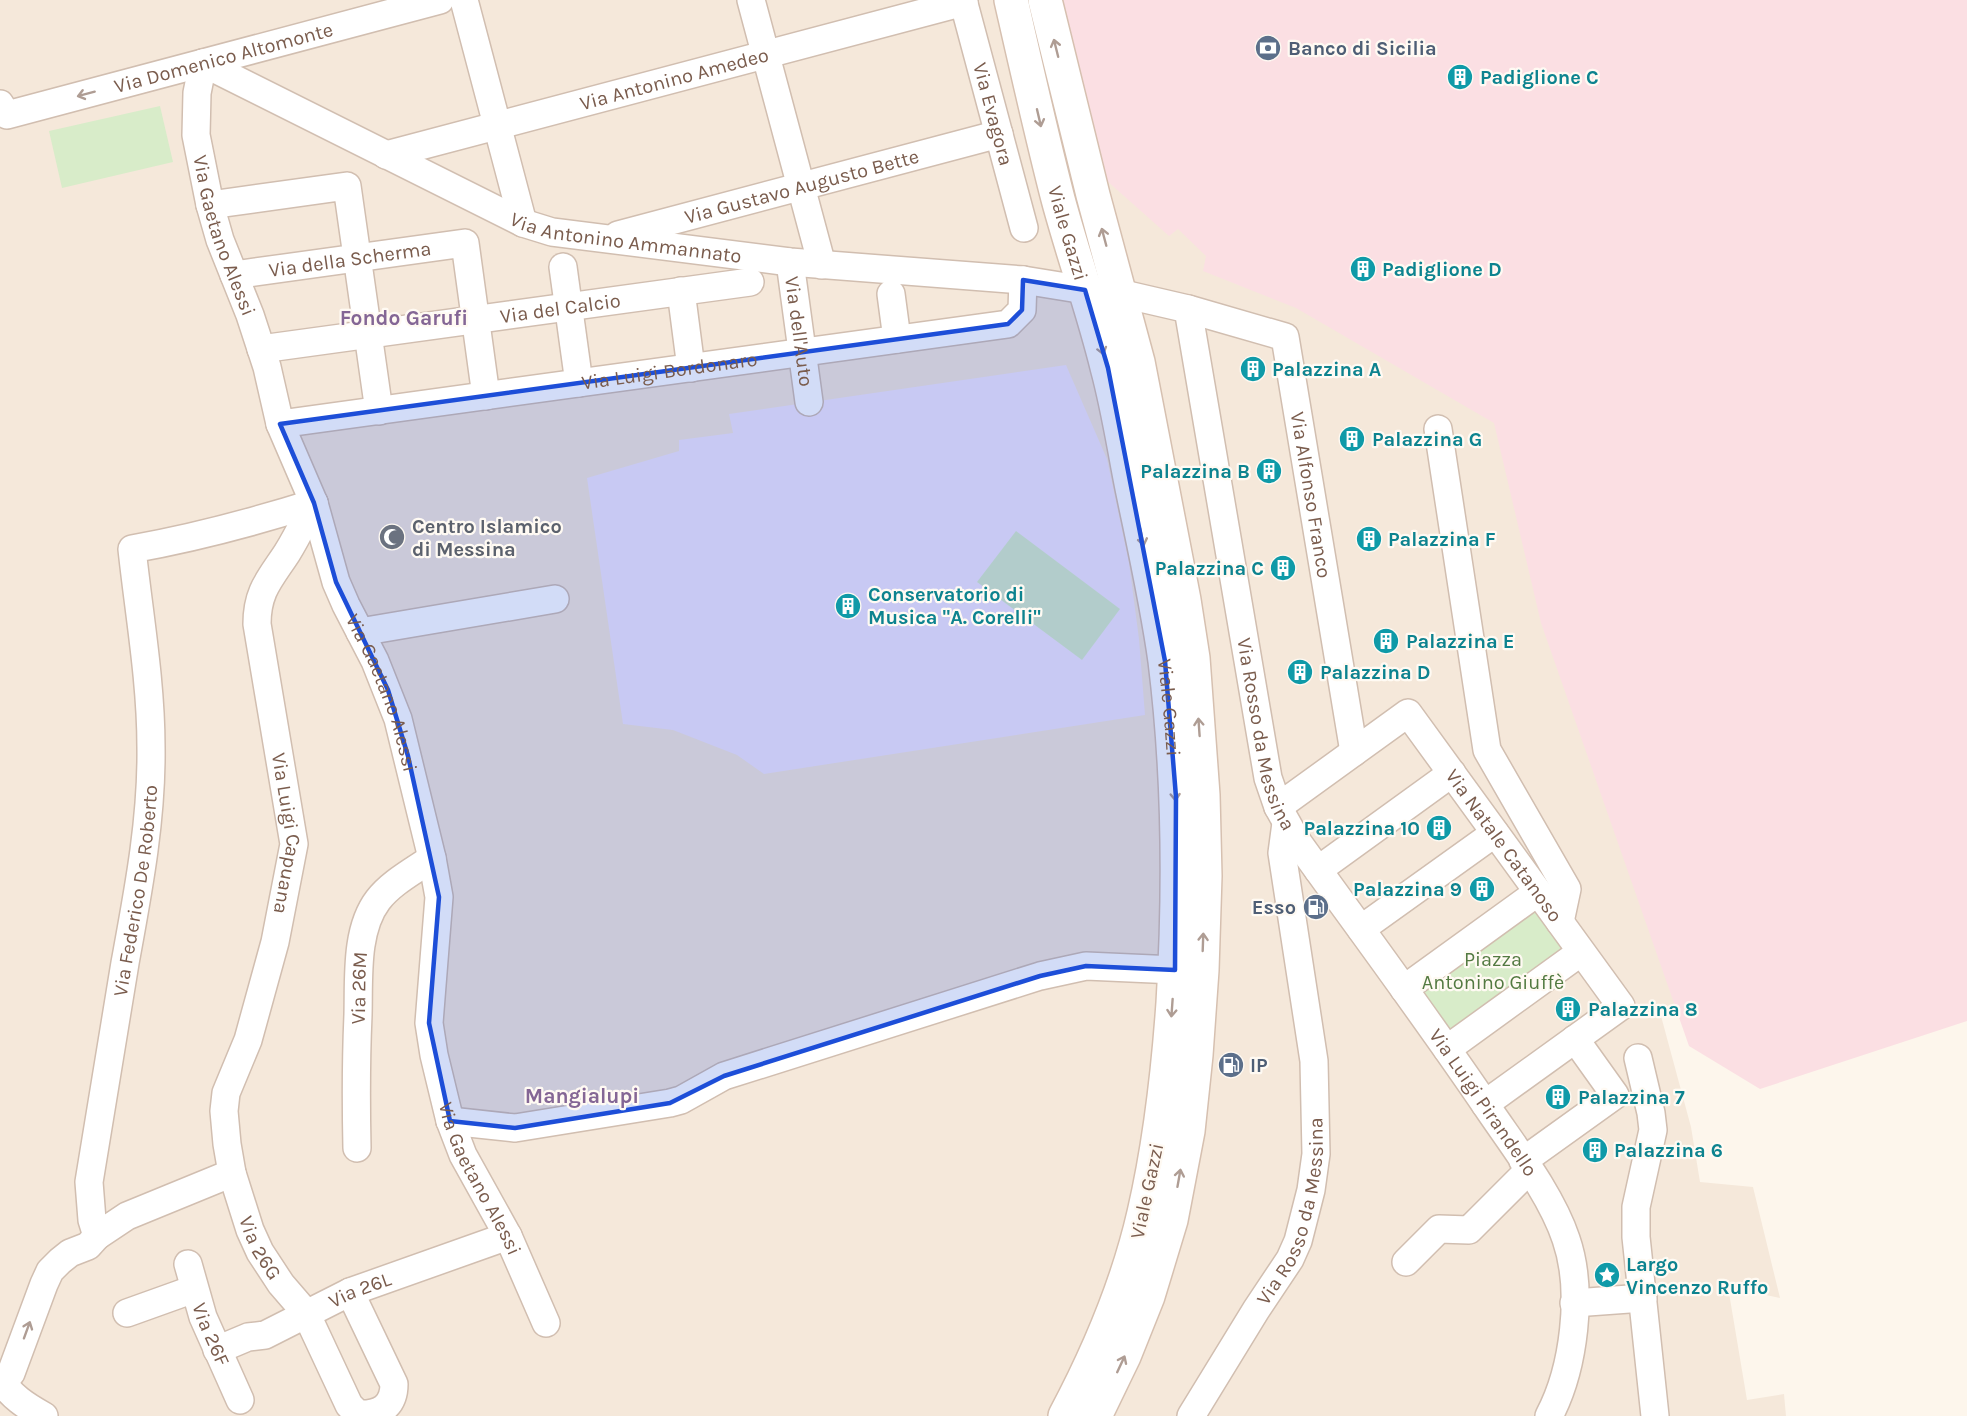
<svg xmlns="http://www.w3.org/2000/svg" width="1967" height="1416" viewBox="0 0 1967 1416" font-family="Karla,sans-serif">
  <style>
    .residential { fill: #f5e8da }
    .education { fill: #f3e8fa }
    .medical { fill: #fbdfe3 }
    .green { fill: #d8ecc9 }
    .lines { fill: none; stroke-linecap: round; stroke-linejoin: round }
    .street-casing { stroke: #d1beb0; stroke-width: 30 }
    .secondary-casing { stroke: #d6c0b0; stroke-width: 36 }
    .street { stroke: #fff; stroke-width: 27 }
    .secondary { stroke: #fff; stroke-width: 33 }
    .oneway { stroke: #af9d94 }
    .marked { fill: #1d4ed8; fill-opacity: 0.2; stroke: #1d4ed8; stroke-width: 4.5; stroke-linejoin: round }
    .labels { text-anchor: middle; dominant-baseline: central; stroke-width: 4.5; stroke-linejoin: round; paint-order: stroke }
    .service-label { font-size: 20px; font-weight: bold; fill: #4e5e75; stroke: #fffaf3; text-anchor: start }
    .street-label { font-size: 20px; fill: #7a5c4d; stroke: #fffaf3 }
    .culture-label { font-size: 20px; font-weight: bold; fill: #0d838f; stroke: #fffaf3; text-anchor: start }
    .worship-label { font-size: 20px; font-weight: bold; fill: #5b616d; stroke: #fffaf3; text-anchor: start }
    .park-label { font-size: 20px; fill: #537a41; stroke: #fffaf3 }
    .neighbourhood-label { font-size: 21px; font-weight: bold; fill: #846695; stroke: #fffaf3 }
  </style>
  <rect width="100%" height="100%" fill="#fdf6ec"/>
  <!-- residential -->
  <path class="residential" d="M0 0H1724L1967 728V898L1661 1016 1691 1127 1700 1182 1753 1187 1780 1298 1728 1287 1747 1400 1784 1394 1786 1416H0Z"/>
  <!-- education -->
  <path class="education" d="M1066 365 1107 459 1129 563 1139 639 1145 715 764 774 737 755 673 730 623 724 587 478 679 451V440L733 433 729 414Z"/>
  <!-- medical -->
  <path class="medical" d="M1063 0H1967V1021L1760 1089 1689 1046 1541 623 1494 423 1296 308 1203 271 1206 256 1178 229 1169 236 1105 179Z"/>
  <!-- green -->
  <g class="green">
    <path d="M160 106 173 162 62 188 49 131Z"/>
    <path d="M1016 531 1120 609 1082 660 977 582Z"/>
    <path d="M1538 892 1581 952 1447 1049 1404 989Z"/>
  </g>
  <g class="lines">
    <!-- street casing -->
    <g class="street-casing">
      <g id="street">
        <path d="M464 0 523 223"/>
        <path d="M751 0 822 265"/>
        <path id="s1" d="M963 0 1024 228"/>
        <path id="s2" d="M203 63 523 223 552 232 790 262 1023 280 1085 290 1119 293 1188 309 1268 778 1278 807 1297 841C1361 930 1426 1017 1487 1107 1514 1147 1551 1194 1566 1239 1584 1291 1574 1369 1549 1416"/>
        <path id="s3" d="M203 63 197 93 196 135 210 205 220 240 250 315 267 367 280 424 314 503 336 582 346 605 375 661 398 719 432 858 439 897 429 1023 434 1055 450 1121 463 1155 508 1236 546 1323"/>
        <path id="s4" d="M0 104 7 115 440 0"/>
        <path id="s5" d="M386 155 964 2"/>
        <path d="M210 205 347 186 379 411"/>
        <path id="s6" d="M618 235 999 134"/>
        <path id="s7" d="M790 262 809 402"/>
        <path d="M563 267 579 383"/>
        <path id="s8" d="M234 275 465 243 486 396"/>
        <path d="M681 291 691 368"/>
        <path d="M891 294 897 339"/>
        <path id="s9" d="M1188 309 1285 337 1354 752"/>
        <path id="s10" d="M261 349 750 282"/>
        <path id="s11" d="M280 424 1008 324 1022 310 1023 280"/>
        <path d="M1438 429 1487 750 1567 889 1560 922"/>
        <path id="s12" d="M314 503C305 520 297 537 287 553 270 579 257 591 257 624L294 844 275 942 248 1040 226 1093 224 1111 227 1144 232 1173 250 1230 260 1252 281 1284 306 1313 349 1405 358 1414C379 1415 394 1407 394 1384L350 1292"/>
        <path d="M360 632 555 599"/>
        <path id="s13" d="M1278 807 1408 713 1621 1006 1485 1104"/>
        <path d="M1318 870 1452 773"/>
        <path d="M1361 929 1495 833"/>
        <path d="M1404 989 1538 892"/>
        <path d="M1447 1049 1581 952"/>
        <path d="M1638 1058 1651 1113 1653 1130 1636 1207V1237L1655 1416"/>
        <path d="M450 1121 515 1128 670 1103 681 1100 724 1076 1040 976 1086 966 1175 970"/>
        <path id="s14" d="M357 1148C356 1104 356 1060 358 1015 359 979 355 930 378 900 392 882 414 871 432 858"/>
        <path d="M1523 1161 1615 1095 1575 1039"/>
        <path id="s15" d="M97 1236 92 1220 89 1182C101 1109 113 1036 125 963 138 892 152 820 151 747 151 681 139 614 132 549 194 538 254 522 314 503"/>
        <path d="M1406 1262 1439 1229 1469 1230 1529 1170"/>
        <path id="s16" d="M188 1264 203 1317 240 1400"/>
        <path d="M1574 1303 1643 1298"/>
        <path d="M127 1313 194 1289"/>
        <path id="s17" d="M217 1350 248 1337 265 1335 350 1292 508 1236"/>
        <path d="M0 1378C10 1396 26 1406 44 1416"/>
        <path d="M0 1387 11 1373 44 1284 50 1271 60 1261 70 1253 88 1246 97 1236 127 1216 232 1173"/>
        <path id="s18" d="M1191 1416 1256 1310 1290 1259 1298 1241 1311 1190 1316 1154 1314 1061 1282 853 1286 823"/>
      </g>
    </g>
    <!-- secondary casing -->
    <g class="secondary-casing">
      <g id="secondary">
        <path id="s19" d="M1011 0C1026 66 1041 133 1058 199 1073 255 1093 310 1107 367 1118 407 1124 448 1132 488 1144 546 1157 603 1165 661 1179 774 1180 889 1173 1003 1168 1074 1160 1144 1144 1213 1128 1283 1099 1352 1065 1416"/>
        <path d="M1045 0 1093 195 1138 362 1184 600 1193 658 1203 795 1205 876 1202 970 1196 1055 1188 1131 1171 1220 1148 1296 1124 1356 1095 1416"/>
      </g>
    </g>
    <!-- street -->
    <use href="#street" class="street"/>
    <!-- secondary -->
    <use href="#secondary" class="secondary"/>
  </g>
  <!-- one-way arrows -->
  <defs><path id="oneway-shaft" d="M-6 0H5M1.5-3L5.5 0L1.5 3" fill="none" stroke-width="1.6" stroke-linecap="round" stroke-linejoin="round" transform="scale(1.5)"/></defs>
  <g class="oneway">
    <use href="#oneway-shaft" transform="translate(1056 48) rotate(-104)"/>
    <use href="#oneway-shaft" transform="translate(86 94) rotate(165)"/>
    <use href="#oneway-shaft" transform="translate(1039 118) rotate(77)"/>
    <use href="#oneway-shaft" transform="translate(1104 237) rotate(-105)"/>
    <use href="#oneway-shaft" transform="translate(1101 346) rotate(74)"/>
    <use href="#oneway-shaft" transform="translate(1142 537) rotate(78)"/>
    <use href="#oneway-shaft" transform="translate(1199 727) rotate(-94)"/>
    <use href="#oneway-shaft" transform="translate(1175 792) rotate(87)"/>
    <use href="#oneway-shaft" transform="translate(1203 942) rotate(-88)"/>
    <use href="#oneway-shaft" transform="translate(1172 1008) rotate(94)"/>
    <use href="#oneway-shaft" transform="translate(1179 1178) rotate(-80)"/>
    <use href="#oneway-shaft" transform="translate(27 1330) rotate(-70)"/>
    <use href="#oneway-shaft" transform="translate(1121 1364) rotate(-65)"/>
  </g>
  <!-- marked area -->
  <path class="marked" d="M1023 280 1085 290 1108 368 1165 661 1176 797 1175 970 1086 966 1040 976 724 1076 670 1103 515 1128 450 1121 429 1023 439 897 408 756 388 690 336 582 314 503 280 424 1008 324 1022 310Z"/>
  <!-- icons -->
  <defs>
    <g id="bank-disc" transform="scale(1.35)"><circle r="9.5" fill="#5c6f8a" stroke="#fffaf3"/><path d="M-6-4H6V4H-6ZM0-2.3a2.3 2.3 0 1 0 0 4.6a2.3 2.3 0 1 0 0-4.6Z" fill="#fff"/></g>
    <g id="building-disc" transform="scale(1.35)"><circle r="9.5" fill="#0f9aa8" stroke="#fffaf3"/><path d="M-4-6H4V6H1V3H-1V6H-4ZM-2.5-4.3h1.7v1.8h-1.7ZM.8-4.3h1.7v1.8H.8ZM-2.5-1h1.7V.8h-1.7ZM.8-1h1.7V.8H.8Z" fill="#fff"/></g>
    <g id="mosque-disc" transform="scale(1.35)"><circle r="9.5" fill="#6b7280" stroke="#fffaf3"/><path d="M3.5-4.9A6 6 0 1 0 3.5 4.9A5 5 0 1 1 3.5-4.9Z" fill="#fff"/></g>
    <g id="fuel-disc" transform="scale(1.35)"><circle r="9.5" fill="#5c6f8a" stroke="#fffaf3"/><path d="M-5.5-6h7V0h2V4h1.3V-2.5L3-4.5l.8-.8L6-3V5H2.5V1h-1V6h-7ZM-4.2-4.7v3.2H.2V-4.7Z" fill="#fff"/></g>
    <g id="sight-disc" transform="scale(1.35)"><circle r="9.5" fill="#0f9aa8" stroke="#fffaf3"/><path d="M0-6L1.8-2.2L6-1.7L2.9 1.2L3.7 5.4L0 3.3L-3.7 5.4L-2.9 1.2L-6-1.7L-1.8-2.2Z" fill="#fff"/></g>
  </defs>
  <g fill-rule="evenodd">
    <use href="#bank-disc" x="1268" y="48"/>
    <use href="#building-disc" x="1460" y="77"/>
    <use href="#building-disc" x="1363" y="269"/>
    <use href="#building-disc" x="1253" y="369"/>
    <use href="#building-disc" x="1352" y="439"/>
    <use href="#building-disc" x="1269" y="471"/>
    <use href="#mosque-disc" x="392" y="537"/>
    <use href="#building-disc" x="1369" y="539"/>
    <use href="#building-disc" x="1283" y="568"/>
    <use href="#building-disc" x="848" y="606"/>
    <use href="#building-disc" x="1386" y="641"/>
    <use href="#building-disc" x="1300" y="672"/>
    <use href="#building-disc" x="1439" y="828"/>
    <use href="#building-disc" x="1482" y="889"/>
    <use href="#fuel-disc" x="1316" y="907"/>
    <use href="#building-disc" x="1568" y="1009"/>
    <use href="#fuel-disc" x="1231" y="1065"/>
    <use href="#building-disc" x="1558" y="1097"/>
    <use href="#building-disc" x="1595" y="1150"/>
    <use href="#sight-disc" x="1607" y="1275"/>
  </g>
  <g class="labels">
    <!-- service labels -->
    <g class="service-label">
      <text x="1288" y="48">Banco di Sicilia</text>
      <text x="1296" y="907" text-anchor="end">Esso</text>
      <text x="1250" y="1065">IP</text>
    </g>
    <!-- street labels -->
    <g class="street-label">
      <text stroke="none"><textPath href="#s4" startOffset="237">Via Domenico Altomonte</textPath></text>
      <text stroke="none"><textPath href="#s5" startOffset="298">Via Antonino Amedeo</textPath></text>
      <text stroke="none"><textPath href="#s1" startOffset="118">Via Evagora</textPath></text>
      <text stroke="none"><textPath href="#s6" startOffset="190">Via Gustavo Augusto Bette</textPath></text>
      <text stroke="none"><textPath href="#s19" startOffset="240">Viale Gazzi</textPath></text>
      <text stroke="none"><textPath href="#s3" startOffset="177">Via Gaetano Alessi</textPath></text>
      <text stroke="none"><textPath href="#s2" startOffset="462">Via Antonino Ammannato</textPath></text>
      <text stroke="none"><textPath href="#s8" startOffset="117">Via della Scherma</textPath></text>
      <text stroke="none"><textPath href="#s10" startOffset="302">Via del Calcio</textPath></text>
      <text stroke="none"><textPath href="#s7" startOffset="70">Via dell'Auto</textPath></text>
      <text stroke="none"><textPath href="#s11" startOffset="393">Via Luigi Bordonaro</textPath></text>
      <text stroke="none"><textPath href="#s9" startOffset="261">Via Alfonso Franco</textPath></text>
      <text stroke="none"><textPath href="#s3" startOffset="663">Via Gaetano Alessi</textPath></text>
      <text stroke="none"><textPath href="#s19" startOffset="726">Viale Gazzi</textPath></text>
      <text stroke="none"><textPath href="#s2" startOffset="1462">Via Rosso da Messina</textPath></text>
      <text stroke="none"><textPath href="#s12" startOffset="348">Via Luigi Capuana</textPath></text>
      <text stroke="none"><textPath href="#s13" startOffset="324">Via Natale Catanoso</textPath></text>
      <text stroke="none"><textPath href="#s15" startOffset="350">Via Federico De Roberto</textPath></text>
      <text stroke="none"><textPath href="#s14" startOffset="160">Via 26M</textPath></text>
      <text stroke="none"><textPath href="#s2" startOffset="1896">Via Luigi Pirandello</textPath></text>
      <text stroke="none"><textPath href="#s3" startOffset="1167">Via Gaetano Alessi</textPath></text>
      <text transform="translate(1147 1191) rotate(-78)">Viale Gazzi</text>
      <text stroke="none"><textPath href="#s18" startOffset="232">Via Rosso da Messina</textPath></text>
      <text stroke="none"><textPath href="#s12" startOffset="778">Via 26G</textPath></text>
      <text stroke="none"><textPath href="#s17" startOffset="156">Via 26L</textPath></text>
      <text stroke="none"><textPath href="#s16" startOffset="74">Via 26F</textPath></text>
    </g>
    <!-- culture labels -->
    <g class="culture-label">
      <text x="1480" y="77">Padiglione C</text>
      <text x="1382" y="269">Padiglione D</text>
      <text x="1272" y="369">Palazzina A</text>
      <text x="1372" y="439">Palazzina G</text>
      <text x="1250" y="471" text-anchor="end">Palazzina B</text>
      <text x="1388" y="539">Palazzina F</text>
      <text x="1264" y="568" text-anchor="end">Palazzina C</text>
      <text x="868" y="594">Conservatorio di<tspan x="868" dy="23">Musica "A. Corelli"</tspan></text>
      <text x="1406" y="641">Palazzina E</text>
      <text x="1320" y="672">Palazzina D</text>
      <text x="1420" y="828" text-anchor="end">Palazzina 10</text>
      <text x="1462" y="889" text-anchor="end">Palazzina 9</text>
      <text x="1588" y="1009">Palazzina 8</text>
      <text x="1578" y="1097">Palazzina 7</text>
      <text x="1614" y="1150">Palazzina 6</text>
      <text x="1626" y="1264">Largo<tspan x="1626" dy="23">Vincenzo Ruffo</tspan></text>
    </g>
    <!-- worship labels -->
    <g class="worship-label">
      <text x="412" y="526">Centro Islamico<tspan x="412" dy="23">di Messina</tspan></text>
    </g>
    <!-- park labels -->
    <g class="park-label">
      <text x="1493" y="959">Piazza<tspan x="1493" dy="23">Antonino Giuffè</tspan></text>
    </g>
    <!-- neighbourhood labels -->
    <g class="neighbourhood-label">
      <text x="404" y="318">Fondo Garufi</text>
      <text x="582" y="1096">Mangialupi</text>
    </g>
  </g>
</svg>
